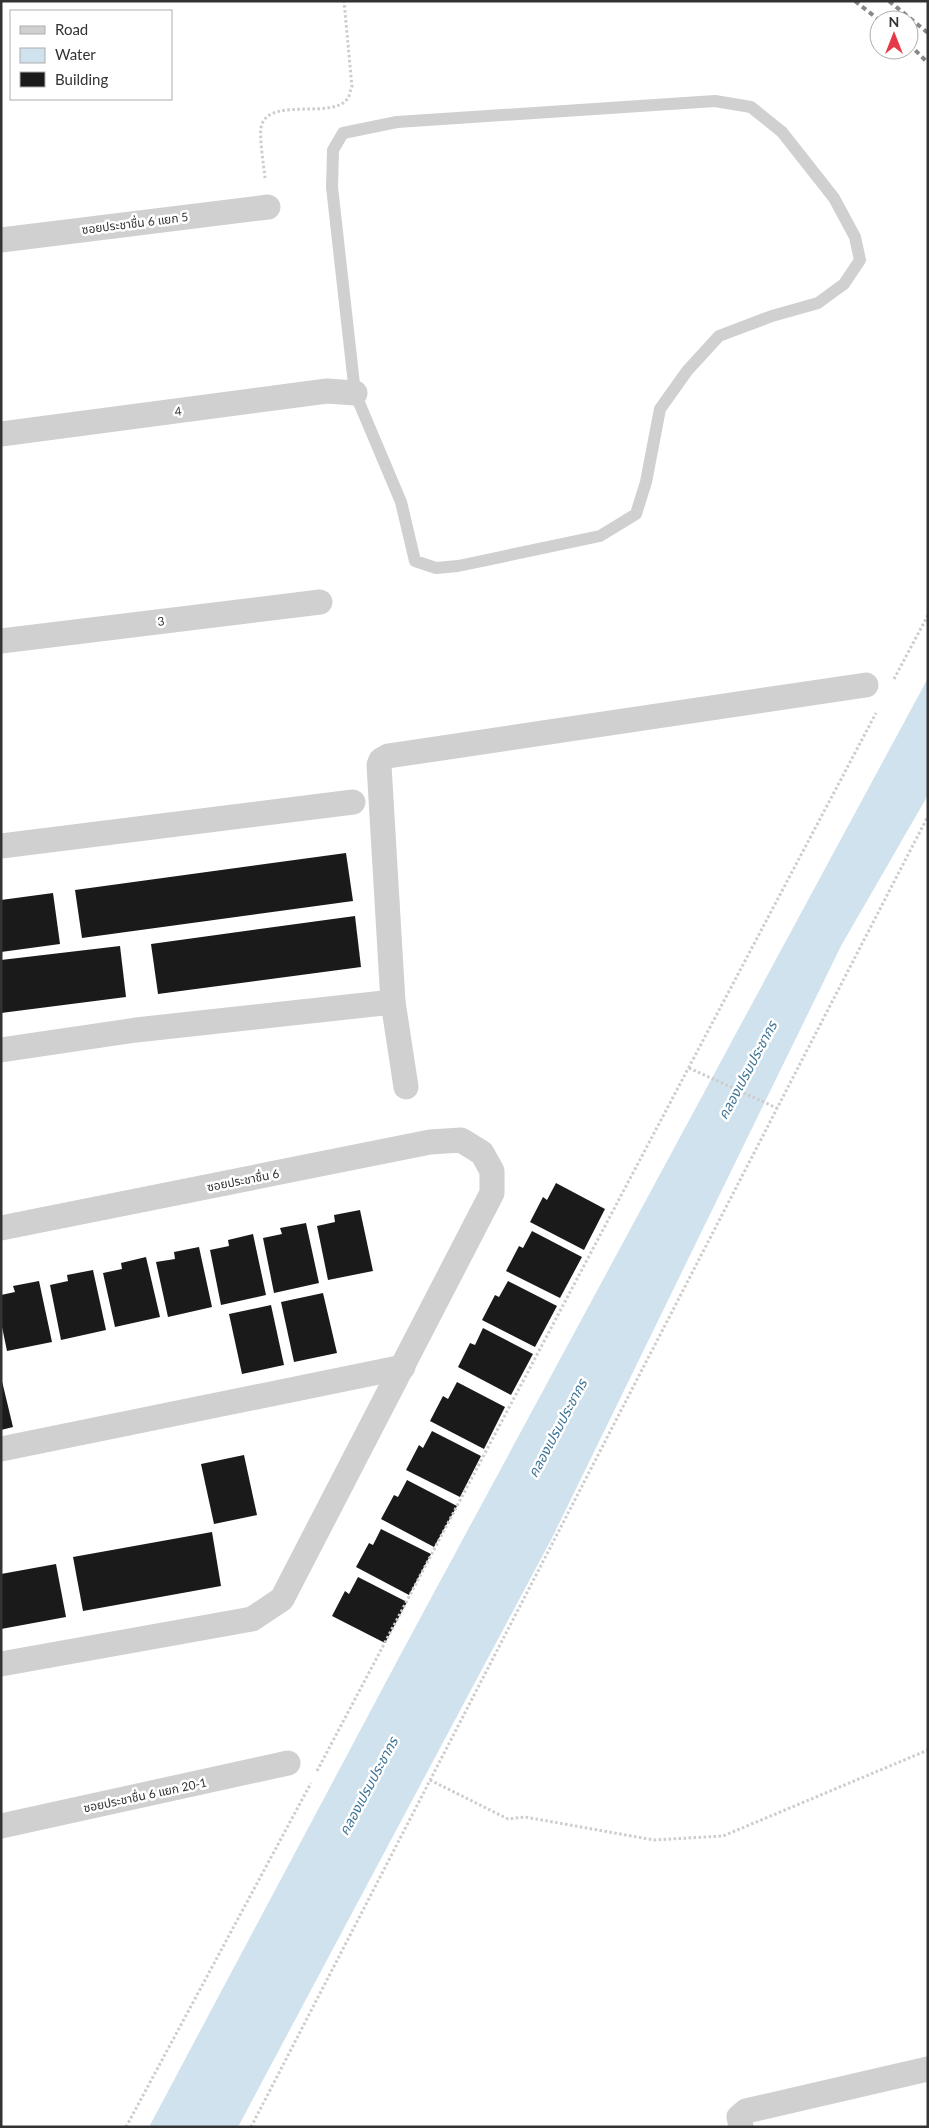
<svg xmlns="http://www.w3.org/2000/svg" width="929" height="2128" viewBox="0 0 929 2128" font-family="Lato,'Noto Sans Thai',sans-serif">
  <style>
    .water { fill: #cfe2ee }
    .building { fill: #1a1a1a }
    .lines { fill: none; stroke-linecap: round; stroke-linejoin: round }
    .path { stroke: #cdcdcd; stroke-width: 3; stroke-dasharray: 2.5 2.5; stroke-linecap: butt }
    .lane { stroke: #d0d0d0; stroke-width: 12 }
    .street { stroke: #d0d0d0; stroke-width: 25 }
    .rail { stroke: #888; stroke-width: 4; stroke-dasharray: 5 4; stroke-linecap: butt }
    .labels { text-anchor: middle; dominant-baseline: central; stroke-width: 5; stroke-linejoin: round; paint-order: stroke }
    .street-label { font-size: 12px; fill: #333; stroke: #fff }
    .water-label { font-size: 14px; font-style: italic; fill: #3f7597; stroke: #fff }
  </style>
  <rect width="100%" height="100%" fill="#fff"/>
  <!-- water -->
  <path class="water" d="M928 678V795L841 946 552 1538 238 2127H149L403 1650Z"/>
  <!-- building -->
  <g class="building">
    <path d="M346 853 353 901 82 938 75 890Z"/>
    <path d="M53 893 60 944 1 952V900Z"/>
    <path d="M355 916 361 967 158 994 151 944Z"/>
    <path d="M120 946 126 997 1 1013V960Z"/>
    <path d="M556 1183 605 1209 584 1250 530 1222 543 1197 547 1200Z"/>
    <path d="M360 1210 373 1271 328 1280 317 1226 335 1222 334 1215Z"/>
    <path d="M306 1223 319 1283 274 1293 263 1238 282 1234 280 1228Z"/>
    <path d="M532 1231 582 1257 560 1298 506 1271 519 1246 523 1248Z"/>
    <path d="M253 1234 266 1295 221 1305 210 1250 229 1246 228 1240Z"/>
    <path d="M199 1247 212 1307 168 1317 156 1262 175 1259 174 1252Z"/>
    <path d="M146 1257 160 1317 115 1327 103 1273 122 1269 121 1263Z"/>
    <path d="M93 1270 106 1330 61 1340 50 1285 68 1281 67 1275Z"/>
    <path d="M39 1281 52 1342 7 1351 1 1322V1295L15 1292 13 1286Z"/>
    <path d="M508 1281 557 1306 535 1347 482 1320 495 1295 499 1297Z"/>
    <path d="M323 1293 337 1353 294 1362 281 1302Z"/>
    <path d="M271 1305 284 1365 242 1374 229 1314Z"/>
    <path d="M483 1328 533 1354 511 1395 458 1367 470 1343 475 1345Z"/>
    <path d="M1 1377 13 1427 1 1430Z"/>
    <path d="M457 1382 505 1407 484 1449 430 1421 443 1396 448 1399Z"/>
    <path d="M432 1431 481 1456 460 1497 406 1470 419 1445 423 1448Z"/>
    <path d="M244 1455 257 1515 214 1524 201 1464Z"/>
    <path d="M407 1480 457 1506 434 1547 381 1519 394 1495 398 1497Z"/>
    <path d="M381 1529 431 1554 409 1595 356 1567 369 1543 373 1545Z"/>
    <path d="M212 1532 221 1586 83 1611 73 1557Z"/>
    <path d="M56 1564 66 1617 1 1629V1574Z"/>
    <path d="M358 1577 407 1602 385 1643 332 1616 345 1591 349 1594Z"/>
  </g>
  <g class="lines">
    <!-- path -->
    <g class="path">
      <path d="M265 178C264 167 258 132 262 124 272 97 334 120 348 98 350 95 350 90 352 87L344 1"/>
      <path d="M894 679 928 615"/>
      <path d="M689 1068 777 1108"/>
      <path d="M317 1771 876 713"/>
      <path d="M430 1780 508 1819 525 1817 654 1840 723 1836 928 1750"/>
      <path d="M126 2127 311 1783"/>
      <path d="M251 2127 928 816"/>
    </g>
    <!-- lane -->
    <path class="lane" d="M715 101 751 107 782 132 834 198 855 237 860 260 844 284 818 303 772 316 719 336 687 371 660 409 646 482 636 514 600 536 458 566 436 568 415 561 401 502 355 393 332 187 333 150 343 133 397 122Z"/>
    <!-- street -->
    <g class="street">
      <path d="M1 240 268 207"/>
      <path d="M1 434 327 391 355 393"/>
      <path d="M1 641 320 602"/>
      <path d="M1 846 353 802"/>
      <path d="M1 1050 136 1030 393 1002"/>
      <path d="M406 1087 393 1002 379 765 381 760 388 756 866 685"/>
      <path d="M1 1228 430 1142 461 1140 482 1153 492 1171V1193L282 1599 252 1619 1 1664"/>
      <path d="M1 1449 403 1367"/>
      <path d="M1 1826 288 1763"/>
      <path d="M741 2127 739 2117 746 2111 928 2069"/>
    </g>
    <!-- rail -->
    <g class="rail">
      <path d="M855 1 879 20"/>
      <path d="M889 1 928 33"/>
      <path d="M909 44 928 63"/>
    </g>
  </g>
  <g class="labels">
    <!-- street labels -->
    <g class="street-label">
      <text transform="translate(135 223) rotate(-7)">ซอยประชาชื่น 6 แยก 5</text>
      <text transform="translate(178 411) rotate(-8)">4</text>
      <text transform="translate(161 621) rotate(-7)">3</text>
      <text transform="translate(243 1180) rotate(-11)">ซอยประชาชื่น 6</text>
      <text transform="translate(145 1795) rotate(-12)">ซอยประชาชื่น 6 แยก 20-1</text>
    </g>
    <!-- water labels -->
    <g class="water-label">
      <text transform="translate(747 1070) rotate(-62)">คลองเปรมประชากร</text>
      <text transform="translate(557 1428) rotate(-62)">คลองเปรมประชากร</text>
      <text transform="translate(368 1786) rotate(-62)">คลองเปรมประชากร</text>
    </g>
  </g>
  <!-- border -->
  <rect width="929" height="2128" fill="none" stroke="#333333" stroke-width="5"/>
  <!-- legend -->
  <rect x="10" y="10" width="162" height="90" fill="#ffffff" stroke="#adadad"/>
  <rect x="20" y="26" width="25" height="8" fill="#d0d0d0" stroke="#adadad"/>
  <text x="55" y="35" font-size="15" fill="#333333">Road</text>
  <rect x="20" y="48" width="25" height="15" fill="#cfe2ee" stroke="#adadad"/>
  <text x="55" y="60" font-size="15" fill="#333333">Water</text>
  <rect x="20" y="72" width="25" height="15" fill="#1a1a1a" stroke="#adadad"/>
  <text x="55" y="85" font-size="15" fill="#333333">Building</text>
  <!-- north arrow -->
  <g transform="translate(894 35)"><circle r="24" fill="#ffffff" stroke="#adadad"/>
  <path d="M0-4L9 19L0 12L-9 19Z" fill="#e63946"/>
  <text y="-8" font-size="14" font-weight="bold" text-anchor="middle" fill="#333333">N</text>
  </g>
</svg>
